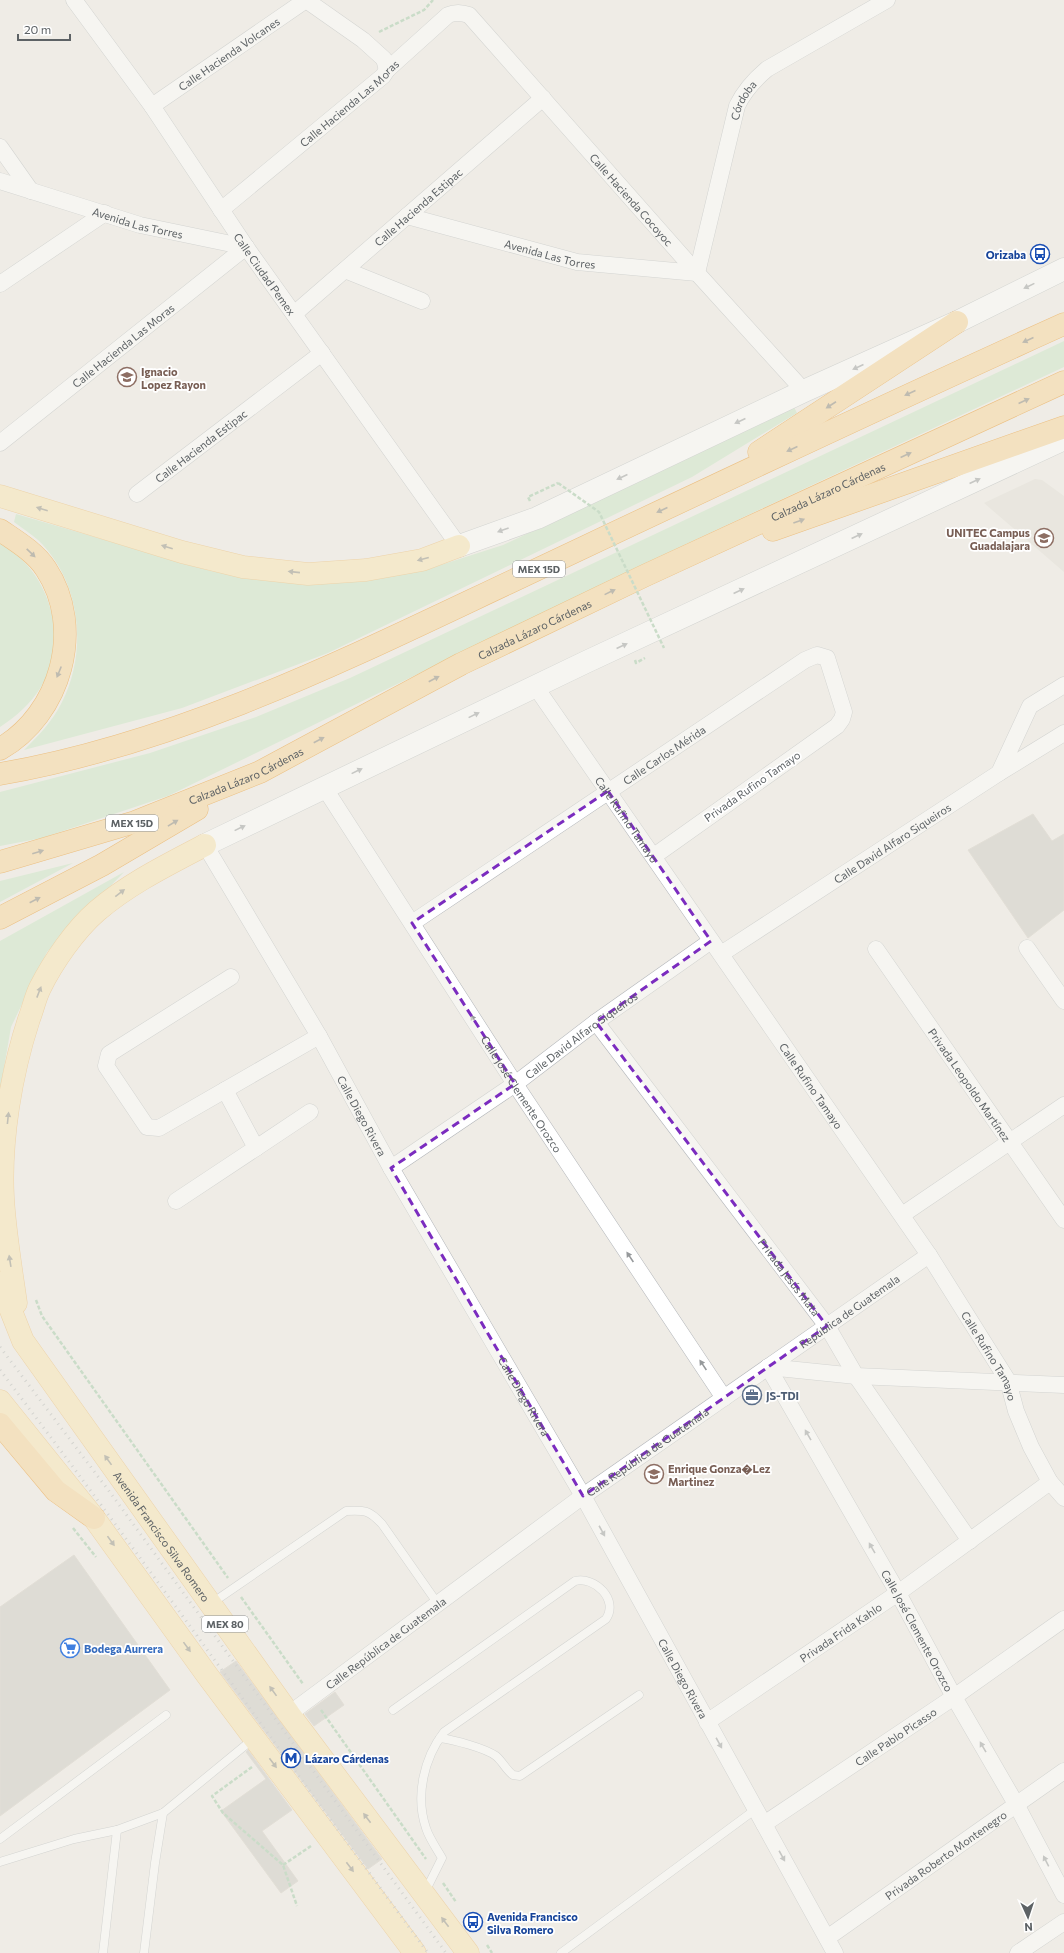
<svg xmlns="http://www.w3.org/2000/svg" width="1064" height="1953" viewBox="0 0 1064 1953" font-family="Commissioner,sans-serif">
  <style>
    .education { fill: #e2ddd7 }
    .green { fill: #c7e5c3 }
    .building { fill: #cac7c2; stroke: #d3cdc4 }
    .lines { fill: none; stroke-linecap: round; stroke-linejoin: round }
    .lane-casing { stroke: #b3b6ba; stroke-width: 9 }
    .street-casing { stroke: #b3b6ba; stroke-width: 17 }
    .secondary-casing { stroke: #b2b6b9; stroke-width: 23 }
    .primary-casing { stroke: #ebb463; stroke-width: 23 }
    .highway-casing { stroke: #e9890b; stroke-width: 23 }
    .path { stroke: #9ec8a5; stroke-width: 2.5; stroke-dasharray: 4 2; stroke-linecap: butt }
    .lane { stroke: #fff; stroke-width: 8 }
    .street { stroke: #fff; stroke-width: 16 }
    .secondary { stroke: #fff; stroke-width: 22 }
    .primary { stroke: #fbe5ae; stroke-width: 22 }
    .highway { stroke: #f8d293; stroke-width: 22 }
    .rail { stroke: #b4b5b5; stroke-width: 3; stroke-dasharray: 1 5; stroke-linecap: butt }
    .path-bridge { stroke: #9ec8a5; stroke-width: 2.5; stroke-dasharray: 4 2; stroke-linecap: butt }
    .oneway { fill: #96999b }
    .oneway2 { fill: #847e70 }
    .oneway3 { fill: #8c897b }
    .marked { fill: none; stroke: #7b2cbf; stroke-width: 3; stroke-dasharray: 8 5; stroke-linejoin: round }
    .labels { text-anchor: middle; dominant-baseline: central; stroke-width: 3.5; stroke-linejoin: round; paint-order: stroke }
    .shield { fill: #fff; stroke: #8e9193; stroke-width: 1 }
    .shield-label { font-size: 10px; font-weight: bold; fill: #5d6265 }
    .street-label { font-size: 11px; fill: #5d6265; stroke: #fff }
    .transit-label { font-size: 11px; font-weight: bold; fill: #164399; stroke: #fff; text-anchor: start }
    .education-label { font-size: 11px; font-weight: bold; fill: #785e54; stroke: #fff; text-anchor: start }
    .service-label { font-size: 11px; font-weight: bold; fill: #4e5e75; stroke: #fff; text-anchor: start }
    .shop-label { font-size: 11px; font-weight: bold; fill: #366cbe; stroke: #fff; text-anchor: start }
  </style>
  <rect width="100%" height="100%" fill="#efece6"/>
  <!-- education -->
  <path class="education" d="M1035 479 1042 480 1064 496V572L984 503Z"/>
  <!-- green -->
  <g class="green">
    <path d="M1064 341V367L637 567 168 796 42 838 0 846V792L150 753 256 717 350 678Z"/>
    <path d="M794 407 797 413 692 477 328 653 182 708 24 750C38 736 53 721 62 702 88 651 81 581 38 540 31 534 22 528 14 522L16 514 211 571 268 581 318 583 425 570 503 545Z"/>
    <path d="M0 544C49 568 71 641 41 687 30 704 17 716 0 727Z"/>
    <path d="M73 863 0 902V881Z"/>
    <path d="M124 872 47 952 11 1027 0 1091V941Z"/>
  </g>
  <!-- building -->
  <g class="building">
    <path d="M1033 814 1052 841 1064 834V910L1028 938 968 850Z"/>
    <path d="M74 1555 170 1690 0 1816V1607Z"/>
    <path d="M236 1661 382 1859 368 1869 220 1672Z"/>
    <path d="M335 1692 344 1705 314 1726 305 1714Z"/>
    <path d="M248 1750 292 1810 262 1831 298 1881 281 1893 221 1811 266 1779 246 1752Z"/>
  </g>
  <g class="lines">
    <!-- lane casing -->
    <g class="lane-casing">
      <g id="lane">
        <path d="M212 1603 346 1511C365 1510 369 1510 382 1524L438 1604"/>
        <path d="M393 1710 575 1581C595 1576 619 1600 606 1619L444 1732C424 1758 415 1796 426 1828 429 1838 437 1849 442 1858L425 1892"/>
        <path d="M440 1738C454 1740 485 1748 496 1756 503 1762 506 1770 513 1775L520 1776 639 1695"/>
        <path d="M0 1839 166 1715"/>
        <path d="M0 1862 74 1839 117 1830 163 1813 253 1739"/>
        <path d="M103 1953 117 1830"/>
        <path d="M144 1953 155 1863 163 1813"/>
        <path d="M561 1953 756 1809"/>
      </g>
    </g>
    <!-- street casing -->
    <g class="street-casing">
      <g id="street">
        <path id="s1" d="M74 0 152 106 246 247 459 546"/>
        <path d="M306 0 363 40 384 59 387 70"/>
        <path id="s2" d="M152 106 306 0"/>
        <path d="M0 147 31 191"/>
        <path id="s3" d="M0 181 140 225 246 247"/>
        <path id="s4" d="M221 210 383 76 387 70 448 15C455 12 461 12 469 15L697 273 804 391"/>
        <path id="s5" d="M407 216 577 262 697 273 737 106C744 91 754 80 767 69L887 0"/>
        <path d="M345 270 422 301"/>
        <path d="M0 284 105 213"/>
        <path id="s6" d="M294 314 543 98"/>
        <path id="s7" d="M0 443 246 247"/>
        <path id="s8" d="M137 494 322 353"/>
        <path id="s9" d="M535 686 929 1255 1008 1381 1016 1411 1031 1447 1050 1482 1064 1498"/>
        <path d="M999 773 1030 706 1064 685"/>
        <path id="s10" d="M324 787 515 1084 724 1398"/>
        <path id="s11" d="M205 845 319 1036 391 1168 583 1496 835 1953"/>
        <path id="s12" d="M412 923 805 660 817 655 827 658 844 712 842 719 837 726 654 856"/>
        <path d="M1027 948 1064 1001"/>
        <path id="s13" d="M876 949 1064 1220"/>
        <path id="s14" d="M721 954 999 773 1064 733"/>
        <path d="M231 977 109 1054 106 1066 147 1127 159 1128 319 1036"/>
        <path id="s15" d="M596 1022 827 1326 856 1376 970 1541"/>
        <path d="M256 1148 310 1112"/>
        <path id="s16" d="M391 1168 515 1084 596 1022 711 941"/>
        <path d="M176 1201 256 1148 225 1090"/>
        <path d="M902 1215 1064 1105"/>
        <path id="s17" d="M768 1367 898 1593 954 1697 1016 1804 1064 1895"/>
        <path d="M768 1367 856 1376 1064 1385"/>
        <path id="s18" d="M289 1714 583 1496 929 1255"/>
        <path id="s19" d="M707 1722 898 1593 1050 1482"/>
        <path id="s20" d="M764 1824 954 1697 1064 1619"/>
        <path id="s21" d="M827 1938 1064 1771"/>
        <path d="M1018 1953 1064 1922"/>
      </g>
    </g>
    <!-- secondary casing -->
    <g class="secondary-casing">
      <g id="secondary">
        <path d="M459 546 537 518 804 391 957 322 1064 269"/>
        <path d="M205 845 586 662 1064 439"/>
      </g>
    </g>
    <!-- primary casing -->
    <g class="primary-casing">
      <g id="primary">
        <path d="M0 496 182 552 243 567 308 574 366 570 422 560 459 546"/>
        <path id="s22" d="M0 1283 23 1341 289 1714 468 1953"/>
        <path d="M16 1303C11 1268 5 1233 3 1198 0 1140 11 1074 29 1019 33 1009 35 998 40 988 53 962 75 930 97 911 130 883 167 865 205 845"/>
        <path d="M0 1401 94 1518 207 1675 415 1953"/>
      </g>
    </g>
    <!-- highway casing -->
    <g class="highway-casing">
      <g id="highway">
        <path d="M759 452 957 322"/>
        <path d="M0 530C16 541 35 552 46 569 85 628 61 714 0 749"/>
        <path d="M773 530 1064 427"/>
        <path d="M0 774C184 742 353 656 521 577 701 492 882 406 1064 324"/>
        <path id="s23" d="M0 862 135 822 260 772 461 664 644 576 1064 382"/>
        <path d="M0 918 102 865 197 809"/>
        <path d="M0 1424 56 1491 94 1518"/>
      </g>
    </g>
    <!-- path -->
    <g class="path">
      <path d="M379 32 424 10 433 0"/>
      <path d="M530 501 528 497 558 483"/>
      <path d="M635 660 636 663 645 658"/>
      <path d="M36 1300 42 1316 228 1578"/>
      <path d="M73 1528 96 1557"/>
      <path d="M241 1597 303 1684"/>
      <path d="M321 1710 426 1859"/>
      <path d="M252 1767 212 1796 223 1813 283 1865 297 1906"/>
      <path d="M283 1865 311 1846"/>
      <path d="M443 1883 456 1902"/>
      <path d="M487 1945 492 1953"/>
    </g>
    <!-- lane -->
    <use href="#lane" class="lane"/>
    <!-- street -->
    <use href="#street" class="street"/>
    <!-- secondary -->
    <use href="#secondary" class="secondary"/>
    <!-- primary -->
    <use href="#primary" class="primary"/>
    <!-- highway -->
    <use href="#highway" class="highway"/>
    <!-- rail -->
    <g class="rail">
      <path d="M0 1347 112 1495 446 1953"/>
      <path d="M0 1370C146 1562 285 1759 428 1953"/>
    </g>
    <!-- path-bridge -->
    <path class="path-bridge" d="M558 483 599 512 664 648"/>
  </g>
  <!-- one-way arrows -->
  <defs><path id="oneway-solid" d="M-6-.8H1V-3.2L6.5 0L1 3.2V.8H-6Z"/></defs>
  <g class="oneway">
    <use href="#oneway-solid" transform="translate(1029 286) rotate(154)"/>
    <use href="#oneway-solid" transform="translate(858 367) rotate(156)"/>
    <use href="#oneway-solid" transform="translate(740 421) rotate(155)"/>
    <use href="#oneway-solid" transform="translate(622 477) rotate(155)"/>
    <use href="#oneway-solid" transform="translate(975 481) rotate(-25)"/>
    <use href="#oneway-solid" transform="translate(503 530) rotate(160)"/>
    <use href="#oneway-solid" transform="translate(857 536) rotate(-25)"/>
    <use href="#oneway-solid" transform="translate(739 591) rotate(-25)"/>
    <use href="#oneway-solid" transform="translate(622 646) rotate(-25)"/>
    <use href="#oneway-solid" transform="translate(474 715) rotate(-26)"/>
    <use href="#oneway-solid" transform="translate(357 771) rotate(-26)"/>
    <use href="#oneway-solid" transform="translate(240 828) rotate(-26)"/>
    <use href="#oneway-solid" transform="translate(474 1020) rotate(-123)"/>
    <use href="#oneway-solid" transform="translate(630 1257) rotate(-124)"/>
    <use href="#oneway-solid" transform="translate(703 1365) rotate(-124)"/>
    <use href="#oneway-solid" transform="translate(808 1435) rotate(-120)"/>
    <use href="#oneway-solid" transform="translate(602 1531) rotate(61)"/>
    <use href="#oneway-solid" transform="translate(872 1548) rotate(-120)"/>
    <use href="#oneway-solid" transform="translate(719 1743) rotate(61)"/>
    <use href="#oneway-solid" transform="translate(983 1747) rotate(-120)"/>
    <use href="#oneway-solid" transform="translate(782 1856) rotate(61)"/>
    <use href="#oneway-solid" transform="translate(1046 1861) rotate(-117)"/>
  </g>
  <g class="oneway2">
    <use href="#oneway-solid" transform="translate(1028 340) rotate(156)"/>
    <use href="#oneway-solid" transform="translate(910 393) rotate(156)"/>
    <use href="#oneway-solid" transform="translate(1024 401) rotate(-25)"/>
    <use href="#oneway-solid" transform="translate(831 405) rotate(147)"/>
    <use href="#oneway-solid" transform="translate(792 449) rotate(155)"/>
    <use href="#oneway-solid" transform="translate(906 455) rotate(-25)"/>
    <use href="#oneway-solid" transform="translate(662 510) rotate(155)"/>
    <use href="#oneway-solid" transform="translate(799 521) rotate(-20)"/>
    <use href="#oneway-solid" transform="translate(31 553) rotate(44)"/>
    <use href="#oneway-solid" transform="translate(610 592) rotate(-26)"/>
    <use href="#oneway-solid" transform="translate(59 672) rotate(112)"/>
    <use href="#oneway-solid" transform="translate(434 679) rotate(-28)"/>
    <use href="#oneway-solid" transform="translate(319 740) rotate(-28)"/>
    <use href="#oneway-solid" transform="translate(173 823) rotate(-31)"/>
    <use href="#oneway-solid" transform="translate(38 852) rotate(-17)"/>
    <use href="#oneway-solid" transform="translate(35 900) rotate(-27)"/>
  </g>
  <g class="oneway3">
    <use href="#oneway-solid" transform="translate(42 509) rotate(-163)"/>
    <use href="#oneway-solid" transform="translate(167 547) rotate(-163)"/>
    <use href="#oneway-solid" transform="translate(423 559) rotate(165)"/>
    <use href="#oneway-solid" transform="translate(294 572) rotate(-174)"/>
    <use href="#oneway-solid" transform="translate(120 893) rotate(-38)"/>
    <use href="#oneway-solid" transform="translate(39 992) rotate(-69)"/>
    <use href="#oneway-solid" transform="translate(8 1118) rotate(-84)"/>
    <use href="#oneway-solid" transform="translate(10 1261) rotate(-99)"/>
    <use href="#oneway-solid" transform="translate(108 1460) rotate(-126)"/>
    <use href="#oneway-solid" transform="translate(111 1541) rotate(54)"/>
    <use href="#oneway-solid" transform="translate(187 1647) rotate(54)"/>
    <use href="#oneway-solid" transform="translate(273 1691) rotate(-126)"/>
    <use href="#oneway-solid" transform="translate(273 1763) rotate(53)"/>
    <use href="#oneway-solid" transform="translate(367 1818) rotate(-127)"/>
    <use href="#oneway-solid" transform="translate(350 1867) rotate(53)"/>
    <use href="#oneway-solid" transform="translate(445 1922) rotate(-127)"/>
  </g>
  <!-- marked area -->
  <path d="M0 0H1064V1953H0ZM608 791 711 941 596 1022 827 1326 583 1496 391 1168 515 1084 412 923Z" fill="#efece6" fill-opacity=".55" fill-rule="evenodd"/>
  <path class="marked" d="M608 791 711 941 596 1022 827 1326 583 1496 391 1168 515 1084 412 923Z"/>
  <!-- icons -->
  <defs>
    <g id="bus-ring" transform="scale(1)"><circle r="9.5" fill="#fff" stroke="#1a4fb4" stroke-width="1.5"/><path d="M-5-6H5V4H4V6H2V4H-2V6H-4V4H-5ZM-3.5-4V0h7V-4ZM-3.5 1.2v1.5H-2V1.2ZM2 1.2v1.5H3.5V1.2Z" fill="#1a4fb4"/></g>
    <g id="school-ring" transform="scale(1)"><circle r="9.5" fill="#fff" stroke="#8d6e63" stroke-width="1.5"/><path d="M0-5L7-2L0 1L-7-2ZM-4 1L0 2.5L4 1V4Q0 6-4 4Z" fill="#8d6e63"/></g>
    <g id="university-ring" transform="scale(1)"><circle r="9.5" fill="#fff" stroke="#8d6e63" stroke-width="1.5"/><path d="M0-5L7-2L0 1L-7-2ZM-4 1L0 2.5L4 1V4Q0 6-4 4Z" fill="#8d6e63"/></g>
    <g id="office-ring" transform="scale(1)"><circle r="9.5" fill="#fff" stroke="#5c6f8a" stroke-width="1.5"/><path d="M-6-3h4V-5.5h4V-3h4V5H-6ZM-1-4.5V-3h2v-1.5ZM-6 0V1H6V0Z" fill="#5c6f8a"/></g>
    <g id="supermarket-ring" transform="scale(1)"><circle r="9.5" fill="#fff" stroke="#3f7fe0" stroke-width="1.5"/><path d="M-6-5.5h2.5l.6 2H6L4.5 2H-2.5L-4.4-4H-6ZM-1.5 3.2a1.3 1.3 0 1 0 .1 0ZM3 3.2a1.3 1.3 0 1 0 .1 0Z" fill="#3f7fe0"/></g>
    <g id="metro-ring" transform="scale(1)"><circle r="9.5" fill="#fff" stroke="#1a4fb4" stroke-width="1.5"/><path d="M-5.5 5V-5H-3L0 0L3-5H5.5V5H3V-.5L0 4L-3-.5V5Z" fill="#1a4fb4"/></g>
  </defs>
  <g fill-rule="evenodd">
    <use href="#bus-ring" x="1040" y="254"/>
    <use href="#school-ring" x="127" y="377"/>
    <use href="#university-ring" x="1044" y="538"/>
    <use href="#office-ring" x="752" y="1395"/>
    <use href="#school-ring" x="654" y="1474"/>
    <use href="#supermarket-ring" x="70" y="1648"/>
    <use href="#metro-ring" x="291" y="1758"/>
    <use href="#bus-ring" x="473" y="1922"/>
  </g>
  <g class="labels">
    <!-- shield labels -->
    <g class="shield">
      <rect x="513" y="561" width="52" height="16" rx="3"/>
      <rect x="106" y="815" width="52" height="16" rx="3"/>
      <rect x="202" y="1616" width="46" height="16" rx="3"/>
    </g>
    <g class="shield-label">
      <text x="539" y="569">MEX 15D</text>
      <text x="132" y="823">MEX 15D</text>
      <text x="225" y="1624">MEX 80</text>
    </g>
    <!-- street labels -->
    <g class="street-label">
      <text stroke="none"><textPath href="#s2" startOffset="93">Calle Hacienda Volcanes</textPath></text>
      <text stroke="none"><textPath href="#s5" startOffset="476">Córdoba</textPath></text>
      <text stroke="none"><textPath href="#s4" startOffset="167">Calle Hacienda Las Moras</textPath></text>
      <text stroke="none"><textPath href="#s4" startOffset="567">Calle Hacienda Cocoyoc</textPath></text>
      <text stroke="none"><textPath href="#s6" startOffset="164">Calle Hacienda Estipac</textPath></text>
      <text stroke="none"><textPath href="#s3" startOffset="144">Avenida Las Torres</textPath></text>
      <text stroke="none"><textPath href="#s5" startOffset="148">Avenida Las Torres</textPath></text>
      <text stroke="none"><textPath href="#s1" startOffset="334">Calle Ciudad Pemex</textPath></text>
      <text stroke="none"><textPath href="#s7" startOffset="157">Calle Hacienda Las Moras</textPath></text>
      <text stroke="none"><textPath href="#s8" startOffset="80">Calle Hacienda Estipac</textPath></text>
      <text stroke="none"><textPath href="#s23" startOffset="909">Calzada Lázaro Cárdenas</textPath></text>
      <text stroke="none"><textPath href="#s23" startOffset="585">Calzada Lázaro Cárdenas</textPath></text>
      <text stroke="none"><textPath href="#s12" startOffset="303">Calle Carlos Mérida</textPath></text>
      <text stroke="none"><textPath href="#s23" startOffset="261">Calzada Lázaro Cárdenas</textPath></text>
      <text transform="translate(752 786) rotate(-35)">Privada Rufino Tamayo</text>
      <text stroke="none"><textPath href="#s9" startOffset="162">Calle Rufino Tamayo</textPath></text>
      <text stroke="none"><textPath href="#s14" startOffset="204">Calle David Alfaro Siqueiros</textPath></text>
      <text stroke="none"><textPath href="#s16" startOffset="232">Calle David Alfaro Siqueiros</textPath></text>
      <text stroke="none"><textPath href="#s9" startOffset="486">Calle Rufino Tamayo</textPath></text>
      <text stroke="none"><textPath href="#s13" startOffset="165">Privada Leopoldo Martínez</textPath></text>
      <text stroke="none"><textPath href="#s10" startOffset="365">Calle José Clemente Orozco</textPath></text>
      <text stroke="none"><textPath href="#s11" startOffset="313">Calle Diego Rivera</textPath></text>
      <text stroke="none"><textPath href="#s15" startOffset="320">Privada Jesús Mata</textPath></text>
      <text stroke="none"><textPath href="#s18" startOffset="690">República de Guatemala</textPath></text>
      <text stroke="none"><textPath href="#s9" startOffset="810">Calle Rufino Tamayo</textPath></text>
      <text stroke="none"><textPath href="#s11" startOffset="637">Calle Diego Rivera</textPath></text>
      <text stroke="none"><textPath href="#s18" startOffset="444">Calle República de Guatemala</textPath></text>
      <text stroke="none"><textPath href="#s22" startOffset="302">Avenida Francisco Silva Romero</textPath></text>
      <text stroke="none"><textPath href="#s17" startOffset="303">Calle José Clemente Orozco</textPath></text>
      <text stroke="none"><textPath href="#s19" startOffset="161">Privada Frida Kahlo</textPath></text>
      <text stroke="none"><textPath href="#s18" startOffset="120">Calle República de Guatemala</textPath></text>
      <text stroke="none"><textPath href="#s11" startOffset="961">Calle Diego Rivera</textPath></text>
      <text stroke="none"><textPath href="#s20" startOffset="158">Calle Pablo Picasso</textPath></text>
      <text stroke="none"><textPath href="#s21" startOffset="145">Privada Roberto Montenegro</textPath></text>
    </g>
    <!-- transit labels -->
    <g class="transit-label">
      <text x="1026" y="254" text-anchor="end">Orizaba</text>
      <text x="305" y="1758">Lázaro Cárdenas</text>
      <text x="487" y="1916">Avenida Francisco<tspan x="487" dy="13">Silva Romero</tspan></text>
    </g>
    <!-- education labels -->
    <g class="education-label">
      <text x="141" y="371">Ignacio<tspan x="141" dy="13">Lopez Rayon</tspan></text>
      <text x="1030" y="532" text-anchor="end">UNITEC Campus<tspan x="1030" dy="13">Guadalajara</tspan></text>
      <text x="668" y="1468">Enrique Gonza�Lez<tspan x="668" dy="13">Martinez</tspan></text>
    </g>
    <!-- service labels -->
    <g class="service-label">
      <text x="766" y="1395">JS-TDI</text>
    </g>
    <!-- shop labels -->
    <g class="shop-label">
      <text x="84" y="1648">Bodega Aurrera</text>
    </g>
  </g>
  <!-- north arrow -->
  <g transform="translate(1028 1917) rotate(177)" stroke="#ffffff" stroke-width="3" paint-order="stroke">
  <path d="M0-3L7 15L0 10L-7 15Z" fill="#5d6265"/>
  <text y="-6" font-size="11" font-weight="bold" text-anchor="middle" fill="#5d6265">N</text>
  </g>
  <!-- scale -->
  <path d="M18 34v6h52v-6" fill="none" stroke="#5d6265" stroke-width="2"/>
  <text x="24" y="34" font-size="12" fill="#5d6265" stroke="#ffffff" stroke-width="3" paint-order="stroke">20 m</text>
</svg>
